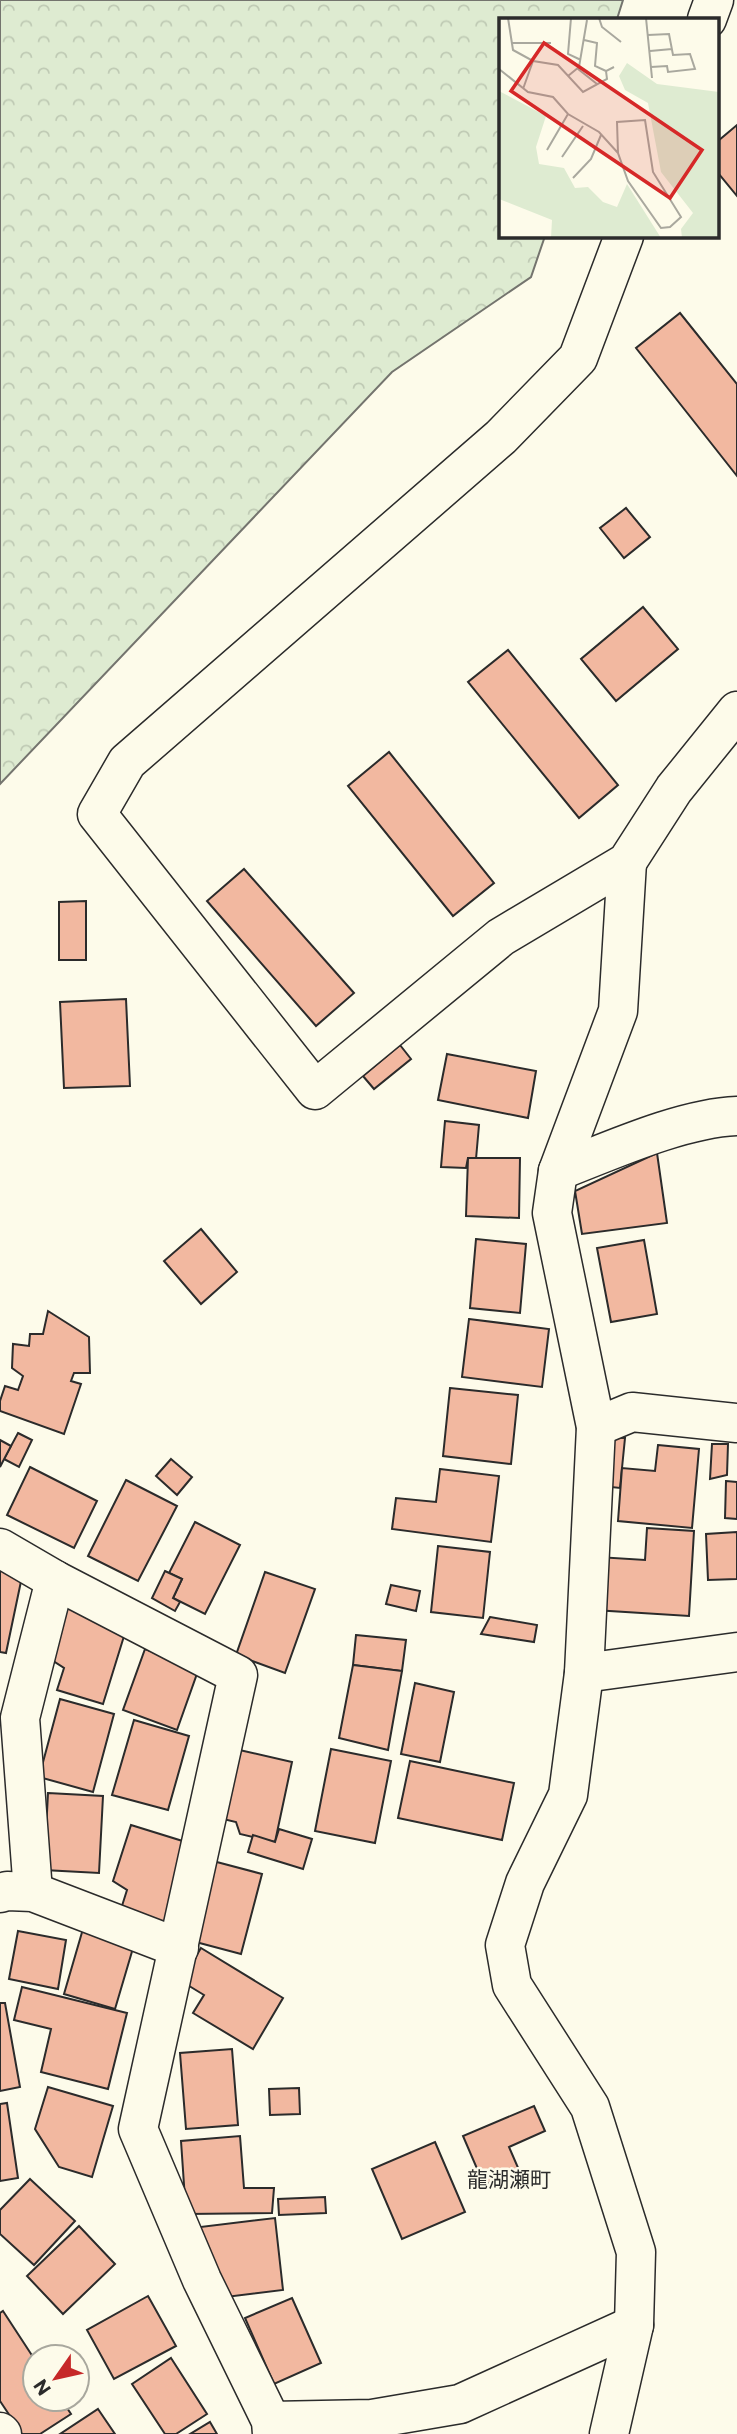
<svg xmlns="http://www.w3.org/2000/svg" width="737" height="2434" viewBox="0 0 737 2434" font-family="Commissioner,'Noto Sans JP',sans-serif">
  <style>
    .forest { fill: url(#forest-crowns); stroke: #74746e; stroke-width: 2 }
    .building { fill: #f2b8a0; stroke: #2b2b2b; stroke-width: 2 }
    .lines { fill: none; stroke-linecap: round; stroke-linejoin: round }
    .minor-casing { stroke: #2b2b2b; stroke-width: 41 }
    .minor { stroke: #fdfbea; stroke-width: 38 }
    .labels { text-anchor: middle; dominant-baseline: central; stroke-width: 5; stroke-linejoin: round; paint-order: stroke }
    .quarter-label { font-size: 21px; fill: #2b2b2b; stroke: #fdfbea }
    .inset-road { fill: none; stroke: #a9a89e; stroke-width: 2 }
    .view { fill: #d62828; fill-opacity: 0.15; stroke: #d62828; stroke-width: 3.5 }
    .inset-edge { fill: none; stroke: #2b2b2b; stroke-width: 3.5 }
  </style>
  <defs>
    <pattern id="forest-crowns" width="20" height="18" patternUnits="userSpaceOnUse" patternTransform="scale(1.75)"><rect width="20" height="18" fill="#deebd1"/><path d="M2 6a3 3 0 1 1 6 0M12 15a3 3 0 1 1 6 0" fill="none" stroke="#bfcab4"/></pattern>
  </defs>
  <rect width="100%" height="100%" fill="#fdfbea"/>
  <!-- forest -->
  <path class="forest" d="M0 0H623L617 19H501V236H545L531 277 392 372 0 784Z"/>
  <!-- building -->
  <g class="building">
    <path d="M737 125V196L718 173V141Z"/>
    <path d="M680 313 737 384V476L636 348Z"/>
    <path d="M626 508 650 537 624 558 600 528Z"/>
    <path d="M643 607 678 649 616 701 581 659Z"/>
    <path d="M508 650 618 785 579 818 468 682Z"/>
    <path d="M389 752 494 883 453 916 348 786Z"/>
    <path d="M244 869 354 993 316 1026 207 901Z"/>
    <path d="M86 901V960H59V902Z"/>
    <path d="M126 999 130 1086 64 1088 60 1002Z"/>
    <path d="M400 1045 411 1059 374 1089 363 1076Z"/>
    <path d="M447 1054 536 1071 528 1118 438 1100Z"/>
    <path d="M445 1121 479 1125 476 1159 468 1158 466 1168 441 1167Z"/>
    <path d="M657 1153 667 1223 582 1234 575 1191Z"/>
    <path d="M468 1158H520L519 1218 466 1216Z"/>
    <path d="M201 1229 237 1272 201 1304 164 1261Z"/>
    <path d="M476 1239 526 1244 520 1313 470 1308Z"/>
    <path d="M644 1240 657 1314 611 1322 597 1248Z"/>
    <path d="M48 1311 89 1337 90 1373H74L71 1381 81 1384 64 1434 0 1411V1401L5 1386 18 1390 23 1376 12 1368 13 1344 29 1346 30 1334H43Z"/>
    <path d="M469 1319 549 1329 542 1387 462 1377Z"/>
    <path d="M450 1388 518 1395 511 1464 443 1456Z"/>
    <path d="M18 1433 32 1440 19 1467 4 1459Z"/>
    <path d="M597 1437 625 1438 620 1488 593 1485Z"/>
    <path d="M0 1440 11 1446 0 1467Z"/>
    <path d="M712 1444H728L727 1475 710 1479Z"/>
    <path d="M658 1445 699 1449 692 1528 618 1521 622 1468 655 1471Z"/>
    <path d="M171 1459 192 1477 177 1495 156 1476Z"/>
    <path d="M30 1467 97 1501 74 1548 7 1515Z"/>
    <path d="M440 1469 499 1476 491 1542 392 1529 396 1498 436 1502Z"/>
    <path d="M126 1480 177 1506 138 1581 88 1556Z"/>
    <path d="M726 1481 737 1482V1519L725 1518Z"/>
    <path d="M195 1522 240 1545 205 1614 173 1598 182 1579 169 1573Z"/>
    <path d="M647 1528 694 1531 689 1616 594 1610 598 1557 645 1560Z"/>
    <path d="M737 1532V1579L708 1580 706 1534Z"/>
    <path d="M438 1546 490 1552 483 1618 431 1612Z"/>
    <path d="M0 1562 24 1567 6 1653 0 1652Z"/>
    <path d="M165 1571 182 1579 173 1598 180 1602 175 1611 152 1598Z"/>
    <path d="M265 1572 315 1589 285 1673 236 1655Z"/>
    <path d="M391 1585 420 1591 416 1611 386 1604Z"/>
    <path d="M62 1599 129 1620 103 1704 57 1690 64 1668 44 1655Z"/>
    <path d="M490 1617 537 1625 534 1642 481 1634Z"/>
    <path d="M356 1635 406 1640 402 1671 353 1665Z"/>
    <path d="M145 1649 199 1668 177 1730 123 1710Z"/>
    <path d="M353 1665 402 1671 388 1750 339 1738Z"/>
    <path d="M415 1683 454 1692 440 1762 401 1754Z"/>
    <path d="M60 1699 114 1714 93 1792 39 1777Z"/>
    <path d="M134 1720 189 1736 168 1810 112 1795Z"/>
    <path d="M235 1749 292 1762 275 1842 240 1834 236 1822 219 1818Z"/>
    <path d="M331 1749 391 1761 375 1843 315 1831Z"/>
    <path d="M410 1761 514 1783 502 1840 398 1818Z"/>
    <path d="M48 1793 103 1796 99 1873 44 1870Z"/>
    <path d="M131 1825 189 1843 164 1923 121 1909 127 1890 113 1881Z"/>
    <path d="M279 1829 312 1839 303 1869 248 1852 253 1835 275 1842Z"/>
    <path d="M213 1861 262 1874 241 1954 192 1941Z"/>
    <path d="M85 1922 136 1938 115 2009 64 1994Z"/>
    <path d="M18 1931 66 1940 58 1989 9 1979Z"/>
    <path d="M201 1948 283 1998 253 2049 193 2013 204 1995 181 1981Z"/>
    <path d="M22 1987 127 2013 108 2089 41 2072 51 2029 14 2020Z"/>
    <path d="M0 2003H5L20 2087 0 2091Z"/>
    <path d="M232 2049 238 2125 186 2129 180 2053Z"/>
    <path d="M48 2087 113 2106 92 2177 59 2167 35 2129Z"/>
    <path d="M299 2088 300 2114 270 2115 269 2089Z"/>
    <path d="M7 2103 18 2178 0 2181V2104Z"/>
    <path d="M534 2106 545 2131 509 2147 519 2170 484 2185 463 2136Z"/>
    <path d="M240 2136 244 2188H274L272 2213 186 2214 181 2141Z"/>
    <path d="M435 2142 465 2212 402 2239 372 2169Z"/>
    <path d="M30 2179 75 2221 34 2265 0 2234V2210Z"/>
    <path d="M325 2197 326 2213 279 2215 278 2199Z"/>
    <path d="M275 2218 283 2290 226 2297 192 2228Z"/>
    <path d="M79 2226 115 2264 63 2314 27 2276Z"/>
    <path d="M148 2296 176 2346 114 2379 87 2330Z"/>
    <path d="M292 2298 321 2363 274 2384 245 2318Z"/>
    <path d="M3 2311 35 2360V2399H61L71 2414 40 2434H22L0 2401V2313Z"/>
    <path d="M171 2358 207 2414 176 2434H165L132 2384Z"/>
    <path d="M98 2409 115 2434H60Z"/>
    <path d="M210 2422 217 2434H190Z"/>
  </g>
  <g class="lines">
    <!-- minor casing -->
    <g class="minor-casing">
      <g id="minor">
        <path d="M707 19 714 0"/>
        <path d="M624 236 578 358 501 437 127 762 97 814 315 1090 501 937 627 862 674 789 737 711"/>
        <path d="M558 1171C610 1151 682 1118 737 1116"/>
        <path d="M596 1427 632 1412 737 1423"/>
        <path d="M0 1548 55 1580 238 1675 138 2129 202 2280 271 2421 272 2434"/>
        <path d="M584 1673 737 1652"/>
        <path d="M33 1892 20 1718 55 1580"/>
        <path d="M0 1893 7 1891 33 1892 179 1948"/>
        <path d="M271 2421 372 2419 460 2404 634 2325"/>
        <path d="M0 2432 2 2434"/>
        <path d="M609 2434 634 2325 636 2252 590 2107 512 1985 505 1945 525 1883 568 1795 584 1673 596 1427 552 1213 558 1171 618 1011 627 862"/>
      </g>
    </g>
    <!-- minor -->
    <use href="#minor" class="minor"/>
  </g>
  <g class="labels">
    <!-- quarter labels -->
    <g class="quarter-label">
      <text x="509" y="2178">龍湖瀬町</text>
    </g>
  </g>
  <!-- overview -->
  <g transform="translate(499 18)">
    <rect width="220" height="220" fill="#fdfbea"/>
    <path d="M128 45 158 66 220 74V220H183L182 211 194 195 162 154 149 85 126 72 120 58ZM0 73 47 98 37 129 40 146 65 150 76 170 89 169 104 184 118 189 128 166 162 220H52L53 202 0 181Z" fill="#deebd1"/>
    <path class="inset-road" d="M9 0 14 32 34 43 59 47 84 74 108 61 107 53 115 49M72 0 69 36 82 42M100 0 103 9 122 24M147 0 153 60M149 17 170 16 174 37 191 36 196 51 169 54 168 48 152 49M85 22 98 25 96 48 107 53M12 25H52M151 33 173 31M0 51 29 74 54 79 69 96 100 114 119 135M79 51 98 66M69 58 80 49 88 2M24 71 34 43M146 102 154 154 182 199 171 209 162 210 129 163 119 135 118 104ZM48 132 69 96M63 139 84 108M74 160 92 141 102 117"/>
    <path class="view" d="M45 25 203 132 171 180 12 73Z"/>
    <rect width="220" height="220" class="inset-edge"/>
  </g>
  <!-- north arrow -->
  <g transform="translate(56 2378) rotate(236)"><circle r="33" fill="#fdfbea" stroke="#a9a89e" stroke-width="2"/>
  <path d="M0-5L12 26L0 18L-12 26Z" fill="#c62828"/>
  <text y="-10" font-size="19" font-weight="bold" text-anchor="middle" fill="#2b2b2b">N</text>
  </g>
</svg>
